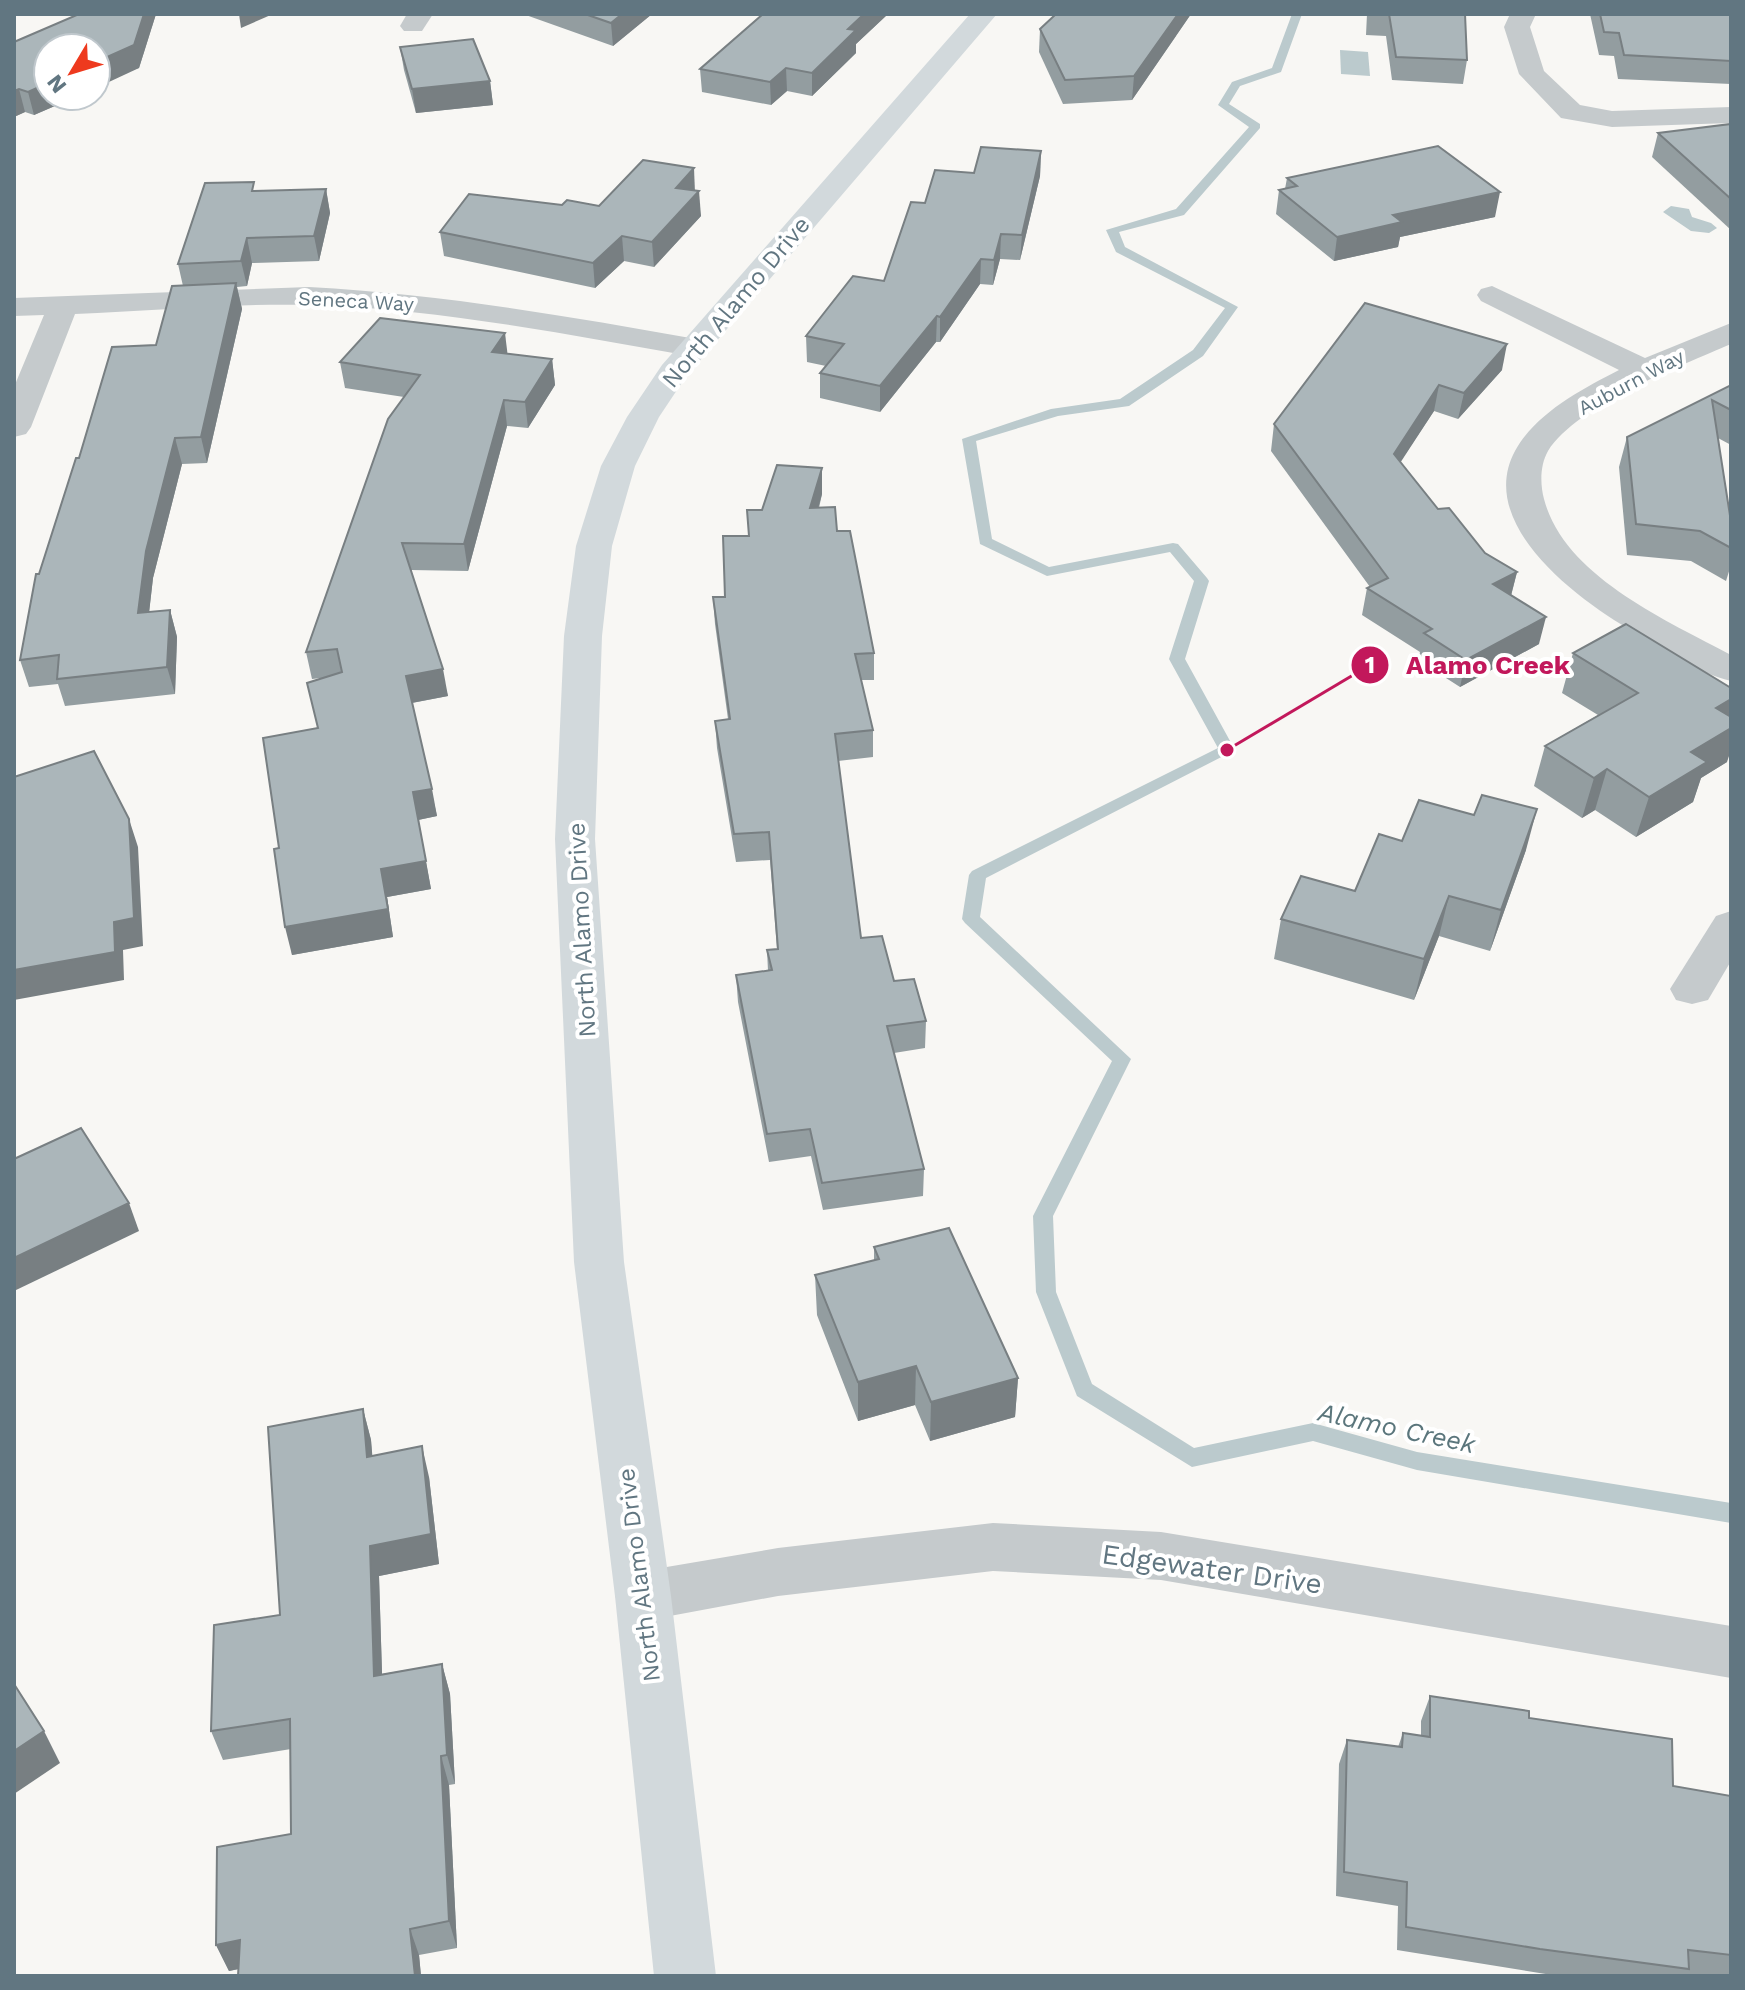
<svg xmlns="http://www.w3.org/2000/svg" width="1745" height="1990" viewBox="0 0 1745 1990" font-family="'Work Sans',sans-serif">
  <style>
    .water { fill: #bbcacd }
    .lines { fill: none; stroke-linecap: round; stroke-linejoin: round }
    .stream { fill: #bbcacd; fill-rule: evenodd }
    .street { fill: #c5cacc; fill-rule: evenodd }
    .secondary { fill: #d2d9dc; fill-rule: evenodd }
    .wall { fill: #939da0 }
    .shaded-wall { fill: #787f82 }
    .building { fill: #abb6ba; stroke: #787f82; stroke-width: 2 }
    .labels { text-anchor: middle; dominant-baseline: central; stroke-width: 8; stroke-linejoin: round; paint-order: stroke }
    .far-street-label { font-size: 20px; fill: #617681; stroke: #fff }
    .street-label { font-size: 24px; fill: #617681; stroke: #fff }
    .water-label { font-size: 26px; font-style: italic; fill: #5b767c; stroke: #fff }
    .near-street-label { font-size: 28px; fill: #617681; stroke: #fff }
    .leader { fill: none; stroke: #c2185b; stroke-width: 3 }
    .callout-dot { fill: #c2185b; stroke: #fff; stroke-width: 3 }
    .mark-label { font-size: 24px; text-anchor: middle; font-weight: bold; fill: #fff }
    .callout-label { font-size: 26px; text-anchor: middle; font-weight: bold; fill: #c2185b; stroke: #fff; stroke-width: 8; stroke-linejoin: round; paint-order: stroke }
  </style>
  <rect width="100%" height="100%" fill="#f8f7f4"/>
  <!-- water -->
  <g class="water">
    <path d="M1340 50 1368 52 1370 76 1341 74Z"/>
    <path d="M1671 206 1689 209 1692 217 1711 223 1717 228 1709 233 1691 231 1663 212Z"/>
  </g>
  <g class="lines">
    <!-- stream -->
    <path class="stream" d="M1292 14H1302L1281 72 1240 86 1229 104 1260 124V128L1184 215 1119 232 1125 247 1238 307 1203 356 1129 406 1058 416 976 441 992 539 1049 567 1173 543 1178 544 1207 578 1209 581 1185 659 1235 750 986 878 980 917 1131 1059 1053 1216 1056 1292 1092 1384 1194 1448 1313 1423 1417 1452 1731 1503V1523L1417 1470 1313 1441 1192 1467 1077 1396 1036 1292 1033 1216 1112 1061 965 923 962 919 969 875 972 871 1218 748 1169 659 1194 581 1170 552 1047 576 980 544 962 439 1051 409 1120 399 1193 350 1225 308 1116 252 1106 230 1176 209 1249 127 1218 105 1232 82 1272 68Z"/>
    <!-- street -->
    <g class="street">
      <path d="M407 14H433L422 31H404L400 26Z"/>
      <path d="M1510 14H1536L1530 27 1544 71 1580 105 1612 111 1731 107V123L1612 127 1561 118 1519 74 1504 27Z"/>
      <path d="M1492 286 1645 358 1731 323V344C1681 366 1578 404 1548 451 1540 465 1540 484 1544 499 1564 576 1666 620 1731 655V681C1697 673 1664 649 1634 632 1580 601 1475 525 1515 451 1536 413 1582 389 1619 370L1481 301 1477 295 1481 289Z"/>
      <path d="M309 287C440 294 567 316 696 339L707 341 712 348 707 355 696 357C569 335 441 309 311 305 233 303 153 311 75 314L31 427 26 434 14 437V387L44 315 14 316V298Z"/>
      <path d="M1731 911V961L1708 1000 1692 1004 1676 1000 1670 989 1716 916Z"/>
      <path d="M993 1523 1161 1532 1731 1626V1678L1161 1580 993 1571 778 1596 643 1621 623 1614 615 1596 623 1578 643 1571 778 1548Z"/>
    </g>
    <!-- secondary -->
    <path class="secondary" d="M970 14H997L685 378 659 417 635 466 612 546 602 636 595 839 624 1262 671 1596 716 1976H654L615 1596 574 1262 555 839 564 636 576 546 601 466 627 417 662 365Z"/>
  </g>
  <!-- wall -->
  <g class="wall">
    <path d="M79 14H156L139 68 48 96H78L34 115 25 112 14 117V42Z"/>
    <path d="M523 14H652L613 46Z"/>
    <path d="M763 14H888L856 44V53L812 96 787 91 771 105 702 92 700 69Z"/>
    <path d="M1191 14 1132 100 1063 104 1039 52 1040 29Z"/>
    <path d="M1367 14H1465L1467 60 1463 84 1392 80 1386 36 1366 35Z"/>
    <path d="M1590 14H1731V84L1618 79 1614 56 1599 55Z"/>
    <path d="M400 47 490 81 493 105 416 113 404 70Z"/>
    <path d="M1731 124V230L1652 157 1658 133Z"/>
    <path d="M1041 151 1040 176 1020 260 1000 259 993 285 980 284 940 342H936L880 412 820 398V373L826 366 807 362 806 336 884 281 925 203 974 173Z"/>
    <path d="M1287 178 1495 217 1400 237 1398 247 1334 261 1276 214 1279 190 1285 189Z"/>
    <path d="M326 189 330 213 319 261 252 263 247 286 237 287 242 309 207 463 182 464 153 578 149 612 170 610 177 637 175 694 65 706 58 684 29 687 20 660 39 574 79 458 156 345 183 286 178 264 256 191Z"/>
    <path d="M695 191 701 216 654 267 624 261 595 288 444 256 440 232 562 205 599 206Z"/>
    <path d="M507 354 552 359 555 385 528 428 507 426 468 571 411 570 448 696 412 703 437 816 418 820 431 889 387 897 393 937 292 955 279 848 317 728 321 678 312 679 306 652 404 397 345 388 340 362Z"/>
    <path d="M1502 370 1458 419 1434 411 1400 462 1438 509 1485 553 1517 572 1511 596 1539 644 1460 687 1418 660 1420 652 1362 615 1367 588 1370 587 1271 451 1274 424Z"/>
    <path d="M1731 385V445L1718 438 1731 522V565L1726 581 1691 561 1627 555 1619 467 1627 437Z"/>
    <path d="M822 494 819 508 837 531 874 653V680H861L873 730V757L838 761 861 938 926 1021 925 1048 894 1053 924 1169 923 1196 823 1210 811 1156 769 1162 738 1002 736 975 768 971 767 950 777 949 770 860 736 862 717 748 715 721 728 719 715 624 713 597H725L748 536 762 510Z"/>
    <path d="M1626 624 1727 762 1701 778 1693 802 1636 837 1595 810 1582 818 1534 786 1545 746 1598 715 1562 693 1573 653Z"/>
    <path d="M1402 841 1526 850 1490 951 1439 936 1414 1000 1274 959 1281 919 1355 891Z"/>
    <path d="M874 1247 1018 1378 1015 1417 930 1441 915 1405 858 1421 817 1315 815 1275 874 1260Z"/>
    <path d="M363 1409 371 1440 372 1456 429 1477 439 1564 379 1576 382 1674 442 1664 450 1694 455 1784 449 1785 457 1948 419 1955 421 1976H238L239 1969 229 1971 216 1945 291 1834V1749L223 1760 211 1731 280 1615Z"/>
    <path d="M1430 1696 1529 1718 1673 1786 1731 1796V1976H1700L1685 1974 1684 1976H1558L1397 1950 1398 1906 1336 1896 1339 1764 1347 1740 1398 1747 1403 1733 1421 1736V1721Z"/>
  </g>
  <!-- shaded-wall -->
  <g class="shaded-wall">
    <path d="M144 14H156L139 68 96 88V62Z"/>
    <path d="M239 14H273L241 28Z"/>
    <path d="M622 14H652L613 46 611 23Z"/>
    <path d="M864 14H888L856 44V53L812 96V73L848 29Z"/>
    <path d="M1178 14H1191L1132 100 1134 76Z"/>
    <path d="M786 68 787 91 771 105 770 82Z"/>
    <path d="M490 81 493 105 416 113 412 89Z"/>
    <path d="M48 83V96H78L34 115 28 92Z"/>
    <path d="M19 89 25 112 14 117V91Z"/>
    <path d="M1041 151 1040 176 1020 260 1022 235Z"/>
    <path d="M694 168 695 193 676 188Z"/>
    <path d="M326 189 330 213 319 261 314 236Z"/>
    <path d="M699 191 701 216 654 267 652 242Z"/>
    <path d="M1500 192 1495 217 1400 237 1398 247 1334 261 1337 237 1393 215Z"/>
    <path d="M1001 234 1000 259 993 285 994 260Z"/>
    <path d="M622 236 624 261 595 288 593 263Z"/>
    <path d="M247 238 252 263 247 286 241 261Z"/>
    <path d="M981 259 980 284 940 342V317Z"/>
    <path d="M236 283 242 309 207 463 201 437Z"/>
    <path d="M937 316 936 342 880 412V386Z"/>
    <path d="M505 333 508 358 492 352Z"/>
    <path d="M1507 344 1502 370 1458 419 1464 393Z"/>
    <path d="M552 359 555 385 528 428 525 402Z"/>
    <path d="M1439 385 1434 411 1389 480 1394 454Z"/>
    <path d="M504 400 507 426 468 571 464 544Z"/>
    <path d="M175 438 182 464 153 578 146 640 138 613 146 551Z"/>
    <path d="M822 468V494L811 534 810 508Z"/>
    <path d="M1517 572 1510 599 1493 584Z"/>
    <path d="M170 610 177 637 175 694 167 667Z"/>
    <path d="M1546 617 1539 644 1460 687 1466 660Z"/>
    <path d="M443 669 448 696 411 703 406 676Z"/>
    <path d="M1731 699V750L1727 762 1701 778 1693 802 1636 837 1649 797 1691 752 1716 708Z"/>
    <path d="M1607 769 1595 810 1582 818 1594 778Z"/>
    <path d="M432 789 437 816 418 820 413 792Z"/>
    <path d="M1537 809 1526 850 1490 951 1501 910Z"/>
    <path d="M129 819 138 847 143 946 123 950 124 980 14 1000V970Z"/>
    <path d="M426 861 431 889 387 897 393 937 292 955 285 927 381 869Z"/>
    <path d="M1449 896 1439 936 1414 1000 1424 959Z"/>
    <path d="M129 1203 139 1231 14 1291V1258Z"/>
    <path d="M916 1366 915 1405 858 1421V1382Z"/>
    <path d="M1018 1378 1015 1417 930 1441 931 1402Z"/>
    <path d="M363 1409 371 1440 375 1487 367 1457Z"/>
    <path d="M422 1446 429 1477 439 1564 379 1576 383 1705 374 1676 370 1546Z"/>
    <path d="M442 1664 450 1694 455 1784 447 1755Z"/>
    <path d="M44 1731 60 1763 14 1794V1751Z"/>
    <path d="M441 1756 449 1785 457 1948 449 1921Z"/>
    <path d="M410 1929 419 1955 421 1976H415Z"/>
    <path d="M240 1940 252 1966 229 1971 216 1945Z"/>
  </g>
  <!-- building -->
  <g class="building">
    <path d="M79 14H144L134 45 96 62V48H48V83L28 92 19 89 14 91V42Z"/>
    <path d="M585 14H622L611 23Z"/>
    <path d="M763 14H864L848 29 856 30 812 73 786 68 770 82 700 69Z"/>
    <path d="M1056 14H1178L1134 76 1065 80 1040 29Z"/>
    <path d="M1389 14H1465L1467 60 1396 57Z"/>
    <path d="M1600 14H1731V61L1624 55 1619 33 1604 32Z"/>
    <path d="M473 39 490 81 412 89 400 47Z"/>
    <path d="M1731 124V199L1658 133Z"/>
    <path d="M1438 146 1500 192 1393 215 1402 222 1337 237 1279 190 1297 186 1287 178Z"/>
    <path d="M981 147 1041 151 1022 235 1001 234 994 260 981 259 940 317 937 316 880 386 820 373 844 344 806 336 853 276 884 281 911 202 925 203 935 170 974 173Z"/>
    <path d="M643 160 694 168 676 188 699 191 652 242 622 236 593 263 440 232 469 194 562 205 567 200 599 206Z"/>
    <path d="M254 182 252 191 326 189 314 236 247 238 241 261 178 264 205 183Z"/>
    <path d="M236 283 201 437 175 438 146 551 138 613 170 610 167 667 57 679 59 655 20 660 36 574H39L76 458H79L112 347 156 345 172 286Z"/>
    <path d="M1365 303 1507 344 1464 393 1439 385 1394 454 1438 509 1449 508 1485 553 1517 572 1493 584 1546 617 1466 660 1424 633 1432 629 1367 588 1388 578 1274 424Z"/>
    <path d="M380 318 505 333 492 352 552 359 525 402 504 400 464 544 402 543 443 669 406 676 432 789 413 792 426 861 381 869 388 909 285 927 274 849 279 848 263 738 318 728 307 683 342 672 337 649 306 652 388 419 420 375 340 362Z"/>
    <path d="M1731 385V410L1712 400 1731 522V548L1700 531 1636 524 1627 437Z"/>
    <path d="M777 465 822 468 810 508 835 507 837 531H850L874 653 855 654 873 730 835 734 861 938 882 936 894 981 914 979 926 1021 887 1026 924 1169 822 1183 810 1129 767 1134 736 975 772 970 767 950 778 949 769 832 734 834 715 721 730 719 713 597H725L723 536H749L747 510H762Z"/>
    <path d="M1626 624 1731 688V699L1716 708 1731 717V728L1691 752 1707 762 1649 797 1607 769 1594 778 1545 746 1638 693 1573 653Z"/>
    <path d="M94 751 129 819 134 918 114 922 115 952 14 970V777Z"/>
    <path d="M1482 795 1537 809 1501 910 1449 896 1424 959 1281 919 1301 876 1355 891 1379 834 1402 841 1419 800 1474 815Z"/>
    <path d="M81 1128 129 1203 14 1258V1159Z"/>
    <path d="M949 1228 1018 1378 931 1402 916 1366 858 1382 815 1275 879 1259 874 1247Z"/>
    <path d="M363 1409 367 1457 422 1446 431 1534 370 1546 374 1676 442 1664 447 1755 441 1756 449 1921 410 1929 415 1976H238L240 1940 216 1945 217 1847 291 1834 290 1719 211 1731 214 1625 280 1615 268 1427Z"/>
    <path d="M14 1684 44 1731 14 1751Z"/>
    <path d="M1430 1696 1529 1711V1718L1672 1739 1673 1786 1731 1796V1955L1688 1950 1689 1969 1540 1949 1406 1927 1407 1882 1344 1872 1347 1740 1402 1747 1403 1733 1430 1737Z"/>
  </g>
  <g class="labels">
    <!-- far-street labels -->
    <g class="far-street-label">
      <text transform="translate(356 301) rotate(3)">Seneca Way</text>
      <text transform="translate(1631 382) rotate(-28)">Auburn Way</text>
    </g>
    <!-- street labels -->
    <g class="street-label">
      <text transform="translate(736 302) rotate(-50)">North Alamo Drive</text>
      <text transform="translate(582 930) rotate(-93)">North Alamo Drive</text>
      <text transform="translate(639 1575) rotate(-97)">North Alamo Drive</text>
    </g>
    <!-- water labels -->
    <g class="water-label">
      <text transform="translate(1397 1428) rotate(12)">Alamo Creek</text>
    </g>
    <!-- near-street labels -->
    <g class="near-street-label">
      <text transform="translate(1212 1569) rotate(8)">Edgewater Drive</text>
    </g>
  </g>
  <!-- callouts -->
  <path class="leader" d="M1227 750L1370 665"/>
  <g class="callout-dot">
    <circle cx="1227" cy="750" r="8"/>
    <circle cx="1370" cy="665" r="20"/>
  </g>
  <g class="mark-label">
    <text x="1370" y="673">1</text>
  </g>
  <g class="callout-label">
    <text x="1488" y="674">Alamo Creek</text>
  </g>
  <!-- border -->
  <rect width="1745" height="1990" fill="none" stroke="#617681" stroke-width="32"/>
  <!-- north arrow -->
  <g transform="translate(72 72) rotate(232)"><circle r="38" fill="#ffffff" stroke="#c0c8cd" stroke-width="2"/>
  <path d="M0-6L14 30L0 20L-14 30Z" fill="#ee3a1e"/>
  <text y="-12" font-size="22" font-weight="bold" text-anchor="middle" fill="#617681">N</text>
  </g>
</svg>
